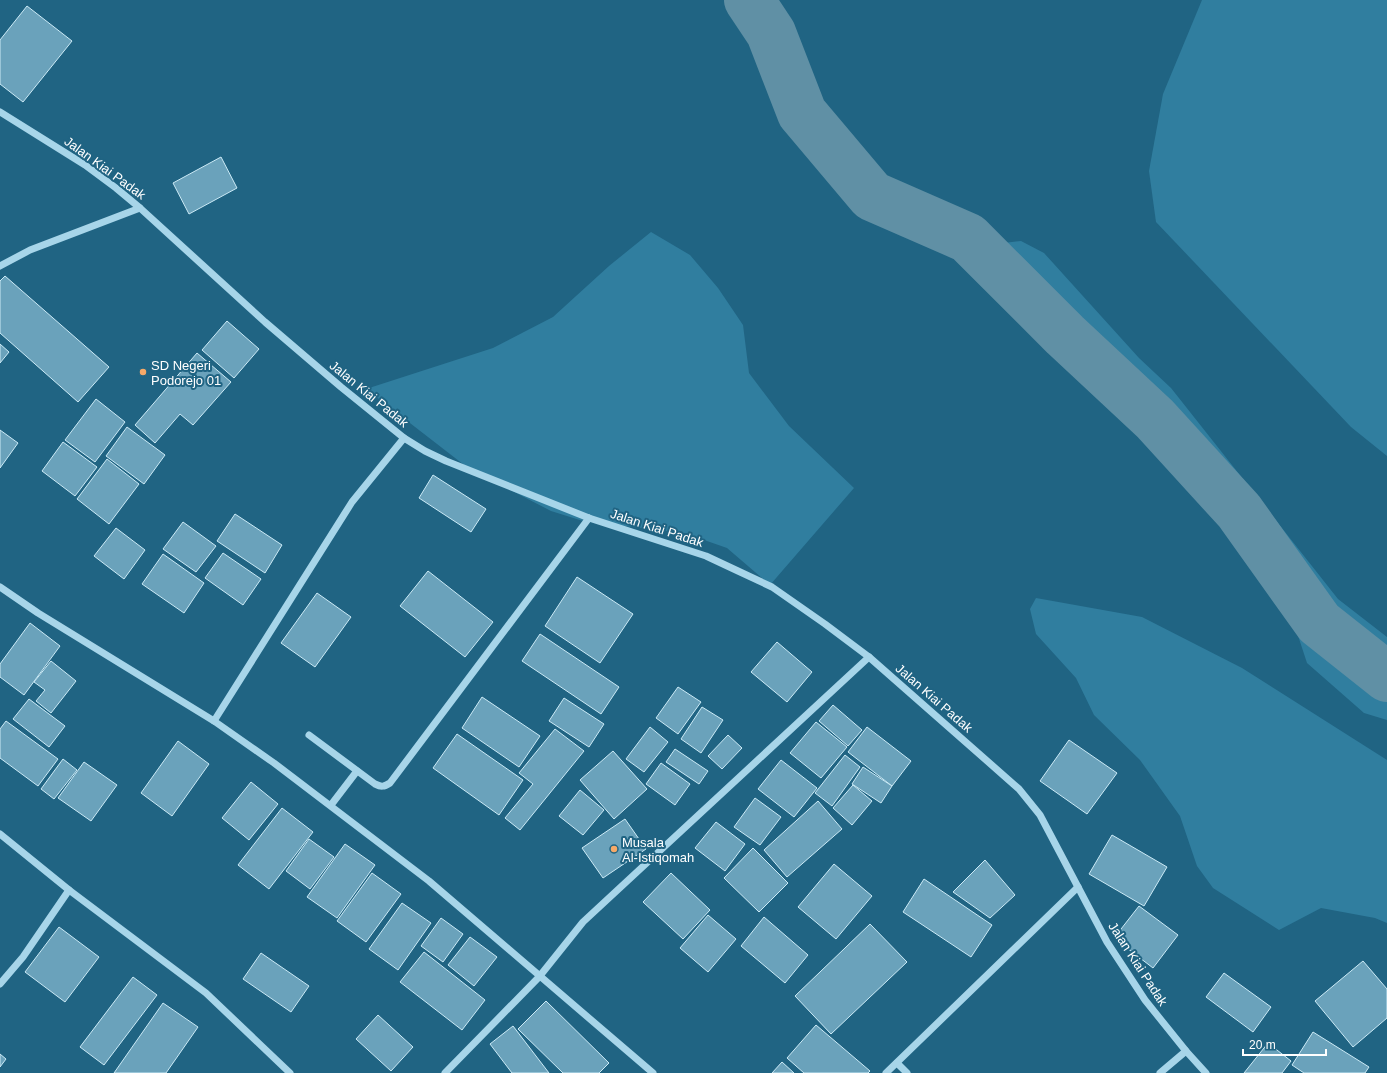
<svg xmlns="http://www.w3.org/2000/svg" width="1387" height="1073" viewBox="0 0 1387 1073" font-family="Arial,sans-serif">
  <style>
    .green { fill: #307e9f }
    .lines { fill: none; stroke-linecap: round; stroke-linejoin: round }
    .river { stroke: #6090a5; stroke-width: 50 }
    .building { fill: #6aa2bb; stroke: #cbeaf6 }
    .minor { stroke: #a7d5e9; stroke-width: 7 }
    .poi-dot { fill: #f6a968; stroke: #206483; stroke-width: 1.5 }
    .labels { text-anchor: middle; dominant-baseline: central; stroke-width: 4; stroke-linejoin: round; paint-order: stroke }
    .street-label { font-size: 13px; fill: #fff; stroke: #206483 }
    .poi-label { font-size: 13px; fill: #fff; stroke: #206483; text-anchor: start }
  </style>
  <rect width="100%" height="100%" fill="#206483"/>
  <!-- green -->
  <g class="green">
    <path d="M1202 0H1387V456L1351 427 1156 222 1149 171 1163 94Z"/>
    <path d="M651 232 690 255 718 288 743 325 749 373 789 426 854 488 770 585 727 548 684 533 583 521 551 511 468 468 366 389 493 348 553 317 609 266Z"/>
    <path d="M1021 241 1044 253 1139 358 1171 388 1338 599 1387 637V720L1364 713 1307 663 1286 599 1245 541 1141 424 1024 309 996 244Z"/>
    <path d="M1036 598 1142 617 1242 668 1387 760V923L1375 918 1321 908 1279 930 1213 888 1197 866 1180 816 1140 760 1094 715 1076 678 1036 634 1030 609Z"/>
  </g>
  <g class="lines">
    <!-- river -->
    <path class="river" d="M749 0 771 33 802 113 872 196 968 238 1065 335 1155 419 1239 511 1319 623 1387 677"/>
  </g>
  <!-- building -->
  <g class="building">
    <path d="M27 6 72 41 23 102 0 84V40Z"/>
    <path d="M221 157 237 188 189 214 173 183Z"/>
    <path d="M5 276 109 367 78 402 0 333V281Z"/>
    <path d="M227 321 259 349 234 378 202 350Z"/>
    <path d="M0 344 9 352 0 363Z"/>
    <path d="M197 353 231 382 193 425 180 414 155 443 135 425Z"/>
    <path d="M96 399 125 422 95 462 65 440Z"/>
    <path d="M127 427 165 455 144 484 106 456Z"/>
    <path d="M0 430 18 443 0 468Z"/>
    <path d="M63 442 97 467 75 496 42 471Z"/>
    <path d="M107 459 139 484 109 524 77 499Z"/>
    <path d="M433 475 486 509 471 532 419 498Z"/>
    <path d="M235 514 282 545 265 573 217 541Z"/>
    <path d="M183 522 216 546 196 572 163 549Z"/>
    <path d="M116 528 145 550 124 579 94 556Z"/>
    <path d="M223 553 261 579 243 605 205 578Z"/>
    <path d="M163 554 204 583 184 613 142 584Z"/>
    <path d="M428 571 493 622 465 657 400 606Z"/>
    <path d="M577 577 633 614 600 663 545 626Z"/>
    <path d="M317 593 351 617 315 667 281 643Z"/>
    <path d="M30 623 60 646 24 695 0 677V664Z"/>
    <path d="M540 634 619 687 601 714 522 661Z"/>
    <path d="M777 642 812 672 787 702 751 672Z"/>
    <path d="M51 661 76 681 51 713 36 701 45 690 34 682Z"/>
    <path d="M678 687 701 702 678 734 656 718Z"/>
    <path d="M482 697 540 736 519 767 462 728Z"/>
    <path d="M564 698 604 724 589 747 549 721Z"/>
    <path d="M29 699 65 726 49 747 13 719Z"/>
    <path d="M833 705 862 730 848 746 819 721Z"/>
    <path d="M702 707 723 720 701 753 681 739Z"/>
    <path d="M6 721 58 759 38 786 0 758V729Z"/>
    <path d="M816 722 847 747 821 778 790 753Z"/>
    <path d="M650 727 668 742 644 772 626 759Z"/>
    <path d="M867 727 911 761 892 786 848 752Z"/>
    <path d="M555 729 584 751 520 830 505 818 533 784 519 773Z"/>
    <path d="M457 734 523 780 499 815 433 768Z"/>
    <path d="M728 735 742 748 722 769 708 756Z"/>
    <path d="M1069 740 1117 773 1087 814 1040 781Z"/>
    <path d="M178 741 209 764 172 816 141 793Z"/>
    <path d="M675 749 708 771 699 784 666 762Z"/>
    <path d="M613 751 647 789 614 819 580 780Z"/>
    <path d="M845 755 860 767 832 806 815 793Z"/>
    <path d="M63 759 77 770 54 799 41 789Z"/>
    <path d="M781 760 817 788 794 817 758 789Z"/>
    <path d="M84 762 117 785 91 821 58 798Z"/>
    <path d="M661 763 690 784 675 805 646 784Z"/>
    <path d="M863 767 892 786 881 803 852 784Z"/>
    <path d="M251 782 278 804 249 840 222 818Z"/>
    <path d="M853 785 872 801 852 825 833 808Z"/>
    <path d="M580 790 604 810 583 835 559 816Z"/>
    <path d="M755 798 781 817 760 845 734 827Z"/>
    <path d="M818 801 842 829 787 877 764 850Z"/>
    <path d="M282 808 313 832 269 889 238 865Z"/>
    <path d="M625 819 646 849 603 878 582 848Z"/>
    <path d="M716 822 745 844 725 871 695 848Z"/>
    <path d="M1112 835 1167 867 1144 906 1089 874Z"/>
    <path d="M309 839 334 857 310 889 286 871Z"/>
    <path d="M345 844 375 865 337 918 307 897Z"/>
    <path d="M753 848 788 883 759 912 724 878Z"/>
    <path d="M985 860 1015 895 990 918 953 892Z"/>
    <path d="M834 864 872 896 836 939 798 907Z"/>
    <path d="M372 873 401 894 366 942 337 921Z"/>
    <path d="M671 873 710 910 683 939 643 902Z"/>
    <path d="M924 879 992 925 971 957 903 912Z"/>
    <path d="M402 903 431 923 398 970 369 949Z"/>
    <path d="M1139 906 1178 935 1153 968 1114 938Z"/>
    <path d="M708 915 736 939 708 972 680 948Z"/>
    <path d="M764 917 808 955 785 983 741 946Z"/>
    <path d="M441 918 463 934 443 962 421 946Z"/>
    <path d="M870 924 907 962 831 1034 795 996Z"/>
    <path d="M59 927 99 957 65 1002 25 972Z"/>
    <path d="M470 937 497 957 474 986 448 965Z"/>
    <path d="M424 952 485 1000 462 1030 400 982Z"/>
    <path d="M261 953 309 986 291 1012 243 979Z"/>
    <path d="M1363 961 1387 989V1018L1353 1047 1315 1001Z"/>
    <path d="M1224 973 1271 1007 1253 1032 1206 997Z"/>
    <path d="M133 977 157 995 104 1065 80 1047Z"/>
    <path d="M546 1001 609 1063 599 1073H563L518 1029Z"/>
    <path d="M163 1003 198 1027 166 1073H114Z"/>
    <path d="M378 1015 413 1047 391 1071 356 1039Z"/>
    <path d="M816 1025 870 1071 868 1073H804L787 1058Z"/>
    <path d="M513 1026 549 1073H512L490 1044Z"/>
    <path d="M1313 1032 1369 1067 1365 1073H1304L1292 1065Z"/>
    <path d="M1268 1043 1291 1061 1282 1073H1244Z"/>
    <path d="M0 1054 6 1059 0 1067Z"/>
    <path d="M782 1062 794 1073H772Z"/>
  </g>
  <g class="lines">
    <!-- minor -->
    <g class="minor">
      <path d="M0 112 85 165 116 188 140 208 265 322 341 387 404 438 425 451 446 461 589 518 706 556 738 571 772 587 825 624 869 657 1019 789 1040 815 1107 942 1145 1000 1186 1051 1206 1073"/>
      <path d="M0 266 30 250 140 208"/>
      <path d="M0 587 38 613 214 721 274 763 429 881 653 1073"/>
      <path d="M214 721 352 502 404 438"/>
      <path d="M309 735 375 784C381 787 384 787 390 783L589 518"/>
      <path d="M331 805 357 771"/>
      <path d="M0 834 69 890 206 993 290 1073"/>
      <path d="M0 984 23 957 69 890"/>
      <path d="M897 1063 907 1073"/>
      <path d="M445 1073 539 977 583 922 869 657"/>
      <path d="M886 1073 1078 887"/>
      <path d="M1160 1073 1186 1051"/>
    </g>
  </g>
  <!-- markers -->
  <g class="poi-dot">
    <circle cx="143" cy="372" r="4"/>
    <circle cx="614" cy="849" r="4"/>
  </g>
  <g class="labels">
    <!-- street labels -->
    <g class="street-label">
      <text transform="translate(105 168) rotate(36)">Jalan Kiai Padak</text>
      <text transform="translate(369 394) rotate(39)">Jalan Kiai Padak</text>
      <text transform="translate(657 528) rotate(18)">Jalan Kiai Padak</text>
      <text transform="translate(934 698) rotate(41)">Jalan Kiai Padak</text>
      <text transform="translate(1138 964) rotate(57)">Jalan Kiai Padak</text>
    </g>
    <!-- poi labels -->
    <g class="poi-label">
      <text x="151" y="365">SD Negeri<tspan x="151" dy="15">Podorejo 01</tspan></text>
      <text x="622" y="842">Musala<tspan x="622" dy="15">Al-Istiqomah</tspan></text>
    </g>
  </g>
  <!-- scale -->
  <path d="M1243 1049v6h83v-6" fill="none" stroke="#ffffff" stroke-width="2"/>
  <text x="1249" y="1049" font-size="12" fill="#ffffff" stroke="#206483" stroke-width="3" paint-order="stroke">20 m</text>
</svg>
